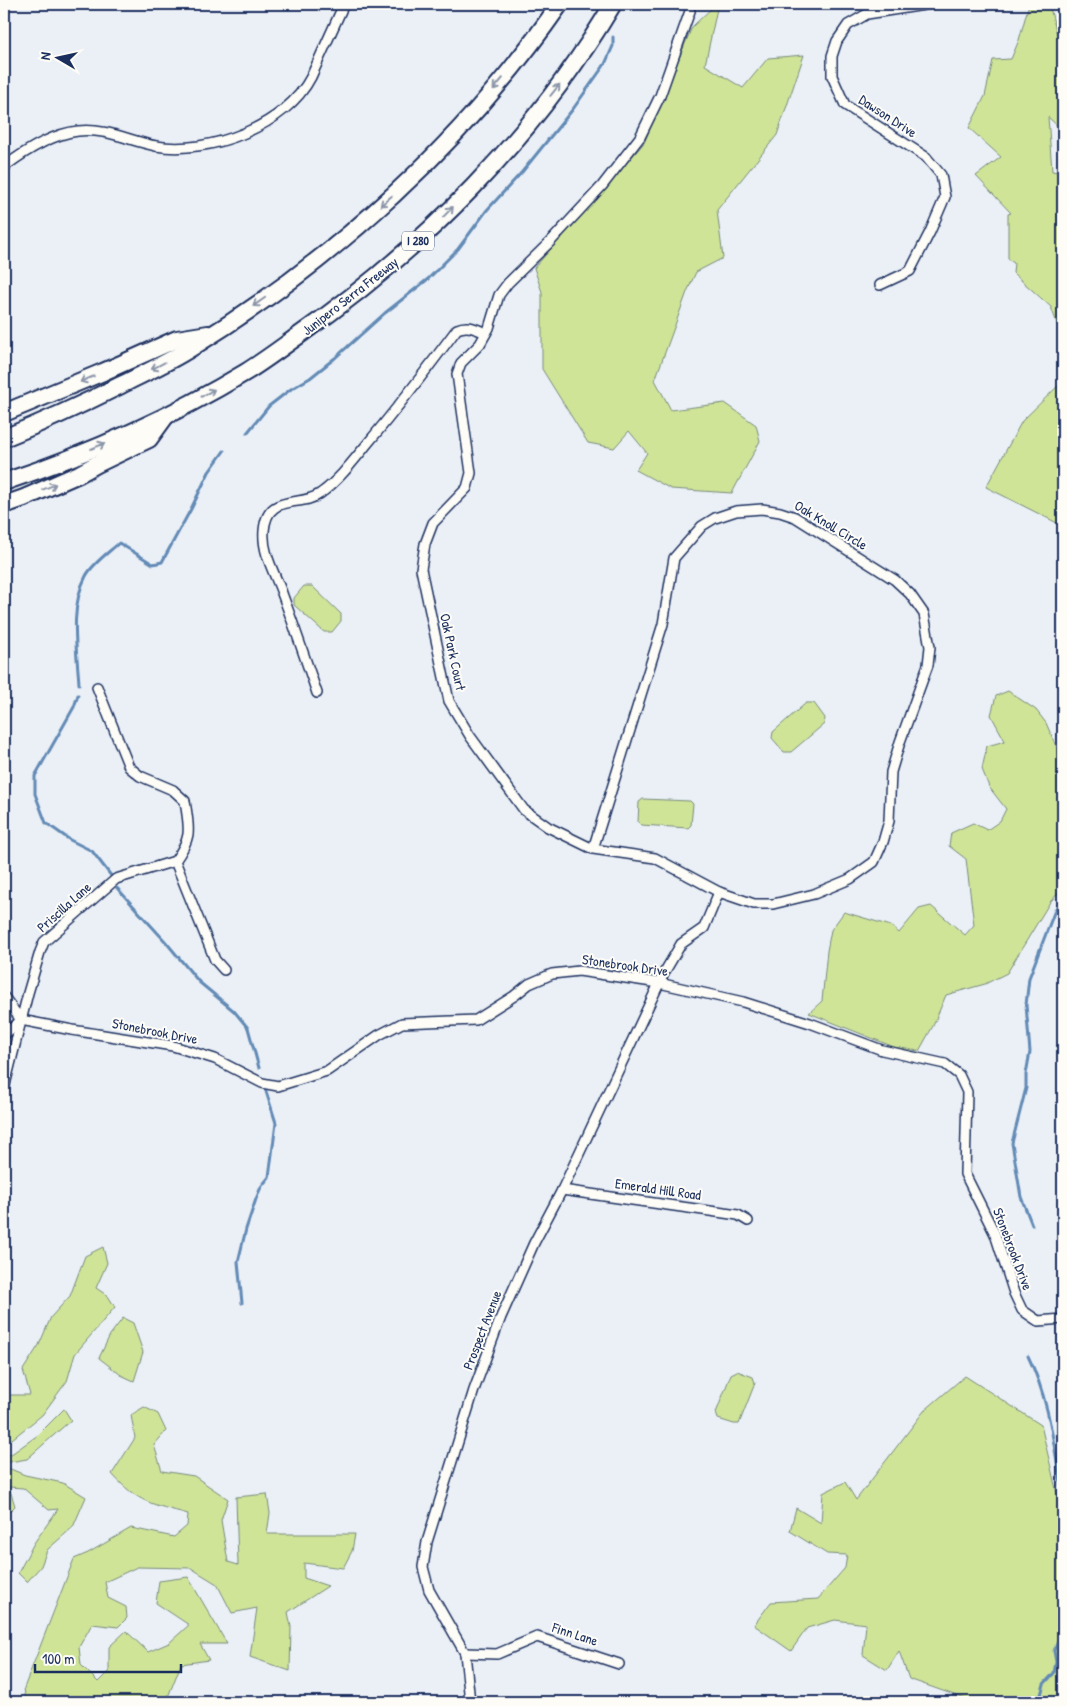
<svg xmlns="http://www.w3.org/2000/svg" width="1067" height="1706" font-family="'Patrick Hand',sans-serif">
	<rect width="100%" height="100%" fill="#ebf0f7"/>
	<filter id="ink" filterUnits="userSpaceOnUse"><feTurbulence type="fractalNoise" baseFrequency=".02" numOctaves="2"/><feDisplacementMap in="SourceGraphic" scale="10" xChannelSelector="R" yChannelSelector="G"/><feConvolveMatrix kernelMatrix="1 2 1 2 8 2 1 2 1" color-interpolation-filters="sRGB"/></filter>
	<g filter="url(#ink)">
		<g fill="#d0e498" stroke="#768a7b">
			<path d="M716,4H718L705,65L743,88L768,58L804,55L777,135L717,210L723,258L696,272L687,292L655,380L671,410L725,403L756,425L760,441L732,493L671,489L636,470L647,453L629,431L614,448L588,443L542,369V292L534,268L644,143L692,27Z"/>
			<path d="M1029,4H1049L1063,57V131L1048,117L1052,171L1063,173V340L1051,307L1013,273L1014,263L1008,259V214L1011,213L976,176L1001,157L969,128L985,96L993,60L1011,59L1019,40Z"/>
			<path d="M1063,381V526L986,487L1022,421Z"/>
			<path d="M304,586H312L341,614V621L332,632H324L294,605V598Z"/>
			<path d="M1008,691L1036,710L1046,723L1063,762V888L1050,902L1007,973L985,984L946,995L933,1026L919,1051L894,1047L809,1013L822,1001L827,951L831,930L844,912L891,926L899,933L919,909L931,906L965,935L974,925L966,859L949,846L951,833L973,823L987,830L1000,821L1006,809L989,787L982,769L987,746L1005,741L991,715L996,696Z"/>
			<path d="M806,703H814L825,718L824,724L791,752H784L772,738L773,732Z"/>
			<path d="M643,799L690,801L693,804L691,825L688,828L641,825L638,822L639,802Z"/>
			<path d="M103,1247L107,1263L96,1288L108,1296L115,1307L75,1354L67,1381L42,1415L12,1439L4,1441V1395H30L23,1370L39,1345L51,1317L70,1296L85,1256Z"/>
			<path d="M123,1318L133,1323L143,1352L134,1381L121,1375L99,1358L110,1335Z"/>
			<path d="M737,1371L753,1377L755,1383L739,1424H734L718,1419L716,1413L731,1374Z"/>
			<path d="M965,1376L1041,1425L1058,1498L1063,1501V1702H974L909,1679L899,1651L887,1670L863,1655L866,1624L835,1620L807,1628L791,1651L754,1625L771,1602L818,1599L845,1568L847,1555L827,1554L790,1531L796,1508L821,1523L823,1493L845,1482L856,1500L924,1411Z"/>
			<path d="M144,1407L158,1414L166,1431L154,1445L162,1471L194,1476L228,1499L221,1520L228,1562L238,1565L236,1497L267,1494L270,1513L267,1534H355L352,1551L343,1568L304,1563V1578L328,1586L288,1612L291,1627L290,1671L250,1657L257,1608L232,1613L217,1584L191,1568L137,1567L105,1582L108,1598L126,1607L127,1618L118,1627L92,1624L79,1647L81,1665L98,1682L109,1671V1647L126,1631L148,1652L169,1643L189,1625L156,1603L159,1581L188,1577L227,1644H200L209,1660L181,1664L166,1702H26L24,1688L74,1559L88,1553L131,1528L174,1537L187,1526L188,1514C152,1504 138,1503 112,1474L135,1438L131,1415Z"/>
			<path d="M64,1409L71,1420L27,1459L4,1463V1453L10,1455L38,1435Z"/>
			<path d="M8,1468L25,1475L63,1483L86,1497L73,1527L47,1550L41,1566L27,1582L18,1573L34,1543L58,1509L49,1510L23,1488L9,1487L15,1506L4,1517V1469Z"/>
		</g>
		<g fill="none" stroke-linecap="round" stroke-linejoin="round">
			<g stroke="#628ab5" stroke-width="3">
				<path d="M247,433L269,406L291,389L310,378L335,358L385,313L428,279L458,249L487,210L522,172L573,109L605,64L613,46V37"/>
				<path d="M79,684C77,650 69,608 86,576C93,563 108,553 119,543L153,564L162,562L191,509L209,472L224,451"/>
				<path d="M78,695L74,707L35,776V794L46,823L70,840L92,851L112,877"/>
				<path d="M117,888L165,941L199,982L234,1011L248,1028L259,1068"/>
				<path d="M1032,1225L1021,1197L1012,1143L1026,1088V1074L1030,1052L1026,1005L1029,978L1055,910L1063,897"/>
				<path d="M242,1303L238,1262L246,1229L256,1199L261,1187L269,1177L276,1123L264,1085"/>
				<path d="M1028,1356C1050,1401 1054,1448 1063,1497"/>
				<path d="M1039,1702L1044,1684L1054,1673L1056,1662L1054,1651L1063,1629"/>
			</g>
			<g stroke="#1b2f5e" stroke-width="12">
				<g id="street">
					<path d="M4,167C25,151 51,134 78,131C106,128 130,141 156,146C209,155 286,126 311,77L344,4"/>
					<path d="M880,285L910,271L930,232L945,197L941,175L926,157L845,105L832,76V56L837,41L848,25L867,14L931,4"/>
					<path d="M97,687L129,767L140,776L173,790L185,801C189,829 193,836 175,861L215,960L224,970"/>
					<path d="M317,693C306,661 295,628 283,596C276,575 262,554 264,531C267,491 301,509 321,493C339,480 354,460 368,443C399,406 428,368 457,329C468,324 476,329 486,333"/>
					<path d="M593,849L663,624L674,558L702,526L715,518L736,511L762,509L780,512L795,517L895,580L910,594L924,614L930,647L928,665L900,742L891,772L889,821L883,842L874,862L850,879L814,894L773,904H754L719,892L655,858L593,849L548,827L524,810L470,736L449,701L421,569L425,544L433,523L467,488L471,473L457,374L461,363L480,344L489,328L499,295L508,283L551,241L602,186L640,137L660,96L690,11"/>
					<path d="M4,997L21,1020L72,1030L173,1046L215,1059L262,1083L278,1086L327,1071L379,1035L402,1023L476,1020L514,996L529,984L552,974L579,971L659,983L743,1002L810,1023L882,1050L945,1064L959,1075L967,1092L965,1174L995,1234L1014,1293L1022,1310L1038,1321L1063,1319"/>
					<path d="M4,1035L21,1020"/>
					<path d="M4,1089L28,993L40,952L44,942L116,879L175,861"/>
					<path d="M562,1190L738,1215L748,1221"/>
					<path d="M465,1653L497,1654L537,1637L619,1664"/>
					<path d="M470,1702L465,1653L429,1590L423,1567L427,1542L474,1390L501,1317L534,1243L562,1190L664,973L681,944L704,928L719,892"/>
				</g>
			</g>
			<g stroke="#1b2f5e" stroke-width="20">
				<g id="highway">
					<path d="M4,413L103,372L177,339L208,334"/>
					<path d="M4,438C44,422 83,404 121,385C145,373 169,362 191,348C335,260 464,142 560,4"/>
					<path d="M4,482C88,454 170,418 246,372C264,361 281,348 298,336C424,248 535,136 613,4"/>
					<path d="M4,505L24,498L79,474L97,464L149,439L165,417"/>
				</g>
			</g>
			<use href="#street" stroke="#fdfcf7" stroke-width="9"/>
			<use href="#highway" stroke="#fdfcf7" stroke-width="16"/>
		</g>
		<defs><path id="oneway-shaft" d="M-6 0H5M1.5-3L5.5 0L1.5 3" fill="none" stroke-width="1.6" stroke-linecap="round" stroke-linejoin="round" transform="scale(1.25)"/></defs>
		<g stroke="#8c96aa">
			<use href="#oneway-shaft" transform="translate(498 84) rotate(130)"/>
			<use href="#oneway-shaft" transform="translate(555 90) rotate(-51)"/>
			<use href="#oneway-shaft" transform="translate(386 201) rotate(139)"/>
			<use href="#oneway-shaft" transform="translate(448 212) rotate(-46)"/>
			<use href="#oneway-shaft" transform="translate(259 302) rotate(145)"/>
			<use href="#oneway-shaft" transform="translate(158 366) rotate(152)"/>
			<use href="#oneway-shaft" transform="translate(87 379) rotate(157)"/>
			<use href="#oneway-shaft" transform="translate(208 393) rotate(-29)"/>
			<use href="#oneway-shaft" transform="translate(98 446) rotate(-23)"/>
			<use href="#oneway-shaft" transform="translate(49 487) rotate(-23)"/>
		</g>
	</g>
	<g text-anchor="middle" stroke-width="4" stroke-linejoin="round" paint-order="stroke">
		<rect fill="#fdfcf7" stroke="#5f6c8c" stroke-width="1" x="402" y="231.5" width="32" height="19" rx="4"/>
		<g font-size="12" font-weight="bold" fill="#1b2f5e">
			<text x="418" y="245">I 280</text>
		</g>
		<g font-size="14" fill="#1b2f5e" stroke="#fdfcf7">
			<text transform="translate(888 116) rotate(33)" y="5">Dawson Drive</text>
			<text transform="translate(350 296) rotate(-38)" y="5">Junipero Serra Freeway</text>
			<text transform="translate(831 525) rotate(31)" y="5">Oak Knoll Circle</text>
			<text transform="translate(453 652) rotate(78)" y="5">Oak Park Court</text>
			<text transform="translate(64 907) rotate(-42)" y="5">Priscilla Lane</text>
			<text transform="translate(625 965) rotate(8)" y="5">Stonebrook Drive</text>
			<text transform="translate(155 1031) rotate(11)" y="5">Stonebrook Drive</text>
			<text transform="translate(658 1189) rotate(8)" y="5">Emerald Hill Road</text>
			<text transform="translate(1013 1249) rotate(69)" y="5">Stonebrook Drive</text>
			<text transform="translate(482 1330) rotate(-69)" y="5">Prospect Avenue</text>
			<text transform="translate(575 1634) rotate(18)" y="5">Finn Lane</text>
		</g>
	</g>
	<rect width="1067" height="1706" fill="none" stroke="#fdfcf7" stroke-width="20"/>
	<rect x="10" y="10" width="1047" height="1686" fill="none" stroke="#1b2f5e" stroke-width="2" filter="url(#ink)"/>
	<g transform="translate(58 58) rotate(279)" stroke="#fdfcf7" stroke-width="4" paint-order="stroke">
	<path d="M0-4L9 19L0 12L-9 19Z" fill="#1b2f5e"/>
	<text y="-8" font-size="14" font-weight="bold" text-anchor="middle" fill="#1b2f5e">N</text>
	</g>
	<path d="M35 1664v8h146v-8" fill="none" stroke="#1b2f5e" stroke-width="2.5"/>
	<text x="42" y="1664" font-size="15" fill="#1b2f5e" stroke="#fdfcf7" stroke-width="4" paint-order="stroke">100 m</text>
</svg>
